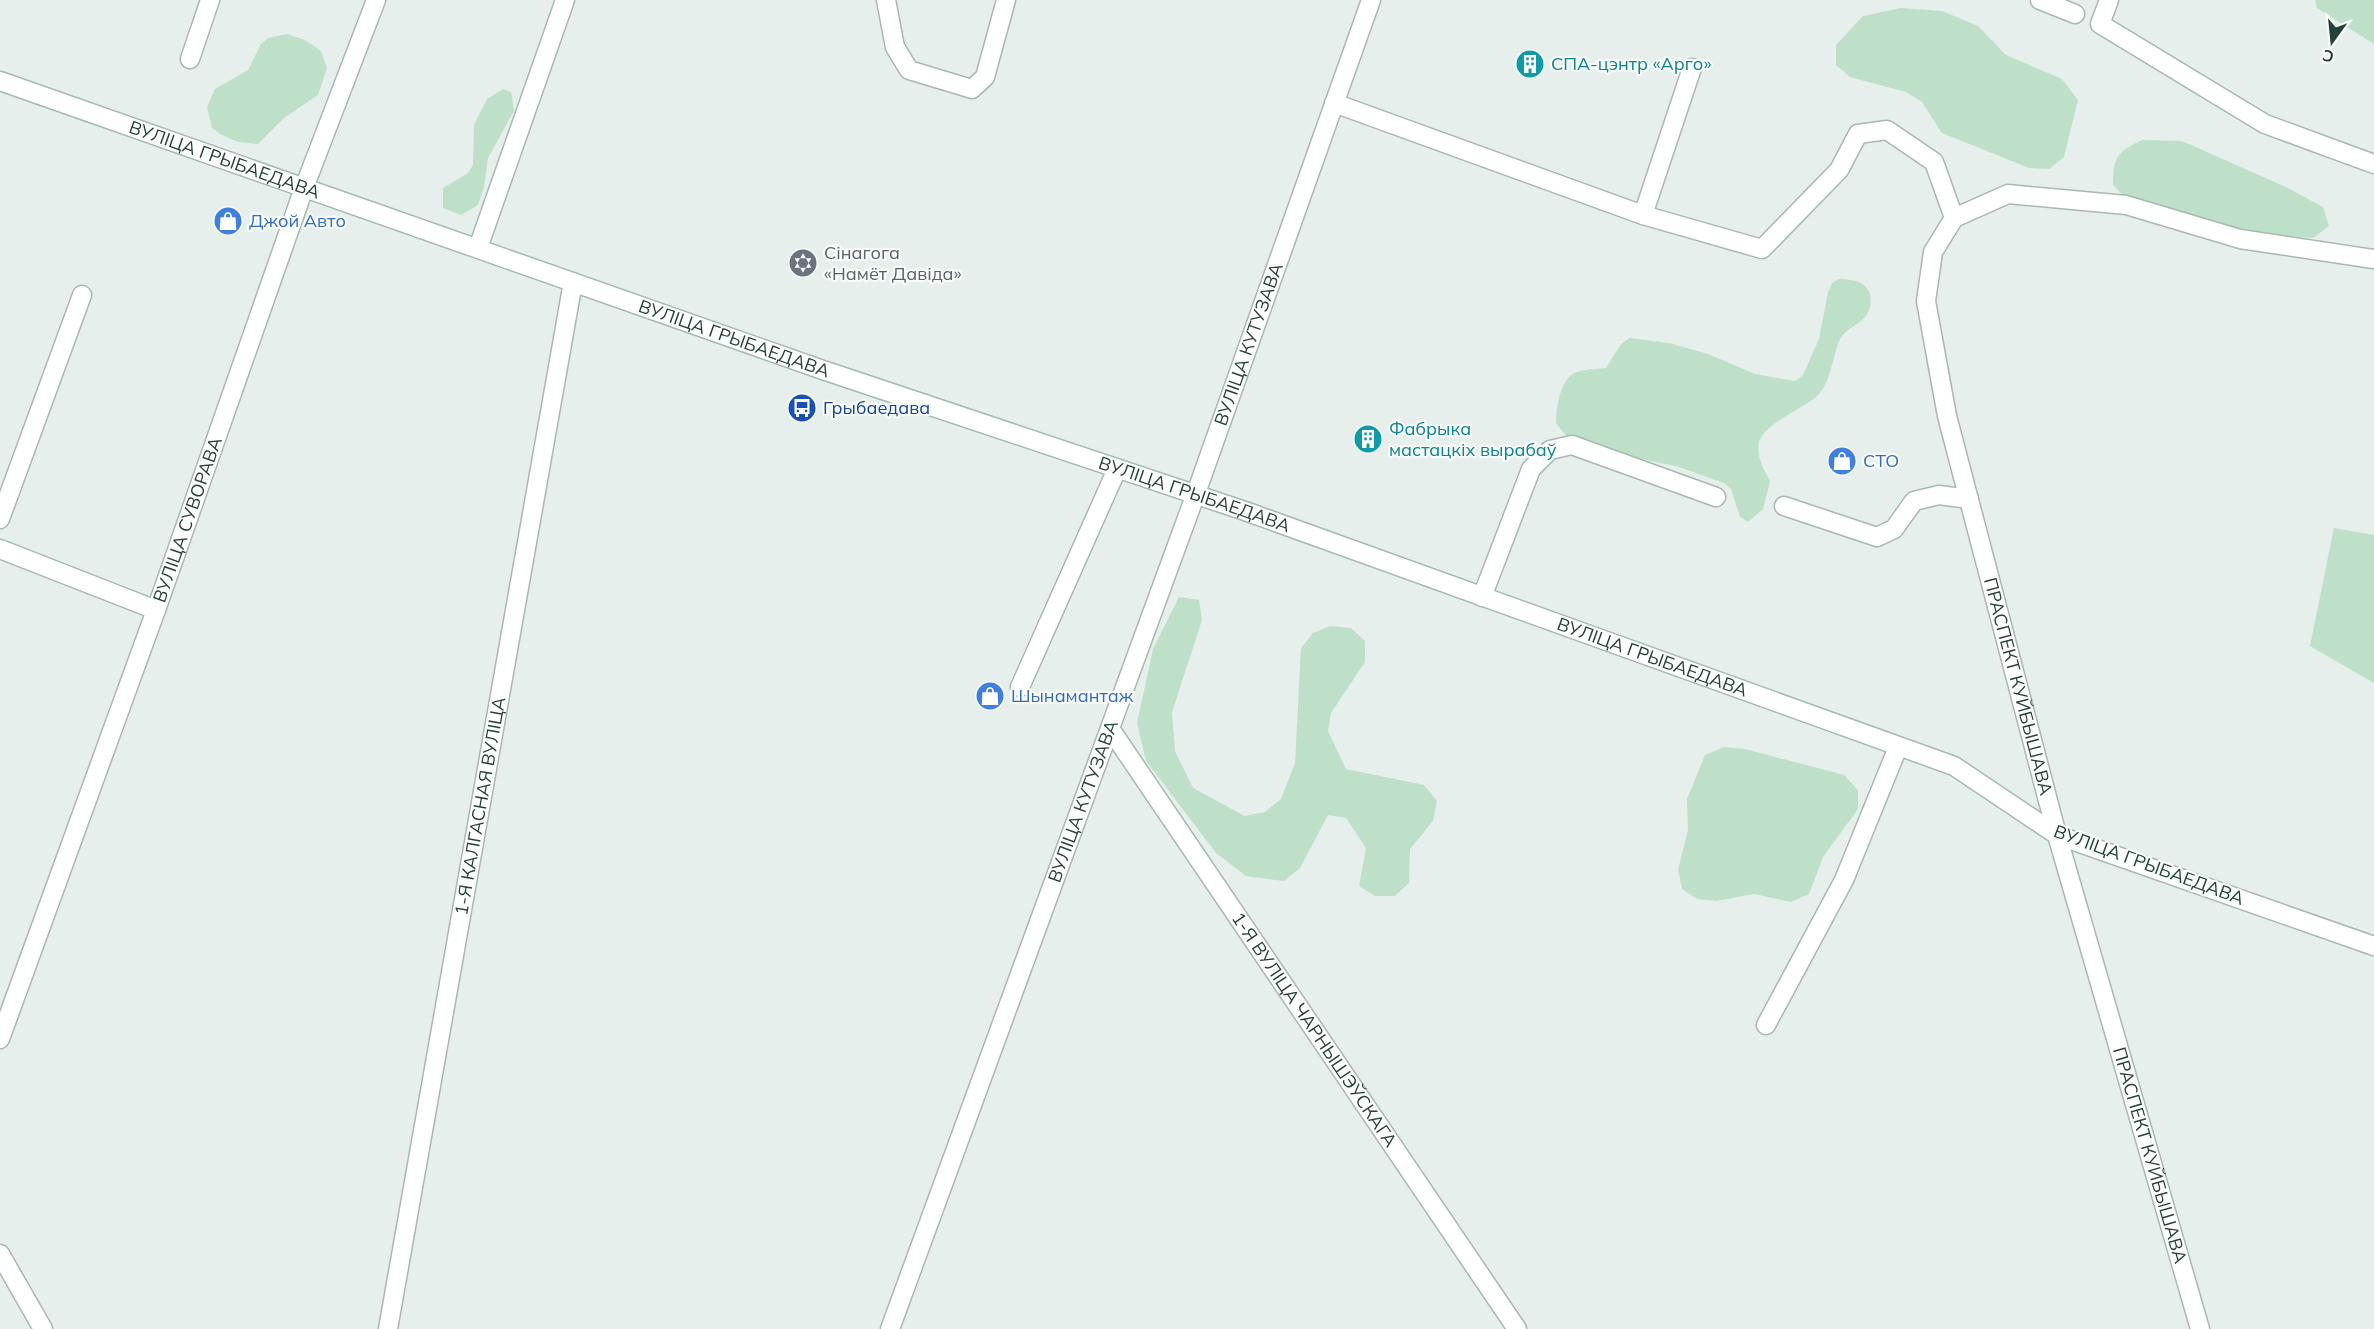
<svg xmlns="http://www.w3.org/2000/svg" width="2374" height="1329" font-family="Mulish,sans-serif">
	<rect width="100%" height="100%" fill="#e6efeb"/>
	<g fill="#bfe0c8">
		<path d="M2315,0H2374V44L2317,8Z"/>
		<path d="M1901,8L1942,11L1978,26L2006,55L2062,79L2078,100L2064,157L2049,169L2029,168L1942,133L1922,102L1906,92L1850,77L1836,65V45L1863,16Z"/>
		<path d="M287,34L305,40L321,51L327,68L318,95L284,118L258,144L238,142L220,134L212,128L207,107L215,89L248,70L261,44L268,38Z"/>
		<path d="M503,89L511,92L514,111L488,158L484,187L478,205L461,215L443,208V188L468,173L473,165L474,125L487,99Z"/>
		<path d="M2142,140L2182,141L2288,188L2323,207L2329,226L2313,238L2256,234L2126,198L2113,185C2113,157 2117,152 2142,140Z"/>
		<path d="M1841,278C1846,280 1854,280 1859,282C1873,288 1874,306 1865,317C1859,324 1849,328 1843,335C1833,345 1833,384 1816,397C1802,409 1764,424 1759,442C1756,456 1764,470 1770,481L1763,509L1748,522L1740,517L1731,489L1724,483L1679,467L1586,447L1568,438L1556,423C1556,409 1560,377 1577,372C1585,369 1597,369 1606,368L1621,344L1630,338L1669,343L1708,354L1755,374L1795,381L1803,375L1819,339L1828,292L1832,283Z"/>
		<path d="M2334,528L2374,535V683L2310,646Z"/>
		<path d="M1179,597L1199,600L1202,620L1172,712L1175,751L1193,788L1245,816L1265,812L1281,799L1295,763L1301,648L1313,633L1330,626L1351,628L1365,641V662L1331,713L1328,731L1346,769L1424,785L1437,801L1433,821L1410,849L1409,883L1395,896H1375L1359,886L1366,848L1346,818L1328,815L1300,868L1284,881L1246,876L1216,853L1146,761L1137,723L1153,649Z"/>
		<path d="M1724,747L1745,749L1844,775L1858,790V809L1823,857L1809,894L1791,902L1754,894L1716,901L1697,899L1682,889L1678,870L1688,830L1687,799L1705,755Z"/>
	</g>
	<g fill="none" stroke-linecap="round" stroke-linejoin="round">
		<g stroke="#a8b8b2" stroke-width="21">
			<g id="lane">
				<path d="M886,0L895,47L909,70L972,89L985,77L1006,0"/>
				<path d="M2040,0L2075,14"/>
				<path d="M2109,0L2100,24L2265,124L2374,164"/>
				<path d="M190,59L210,0"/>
				<path d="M1334,103L1643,215L1762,249L1839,170L1858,134L1887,130L1934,162L1954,218"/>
				<path d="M1643,215L1692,68"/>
				<path d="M478,248L565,0"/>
				<path d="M1784,506L1877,537L1894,529L1914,501L1939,495L1969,499"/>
				<path d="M0,519L82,295"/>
				<path d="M0,549L156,610"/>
				<path d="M1482,597L1531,469L1550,450L1572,445L1716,497"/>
				<path d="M1020,687L1117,469"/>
				<path d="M1766,1025L1844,880L1898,747"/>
			</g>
		</g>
		<g stroke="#a8b8b2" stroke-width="21">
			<g id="street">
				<path id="s1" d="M2374,259L2240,239L2126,205L2008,194L1954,218L1933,252L1926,301L1947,416L2057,835L2374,946"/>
				<path id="s2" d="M1111,730L1517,1329"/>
				<path id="s3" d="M0,1039L156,610L304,188L376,0"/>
				<path d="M0,1254L43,1329"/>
				<path id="s4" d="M388,1329L573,282"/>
				<path id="s5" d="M890,1329L1195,496L1371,0"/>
			</g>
		</g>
		<g stroke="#a4bbb3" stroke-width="21">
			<g id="secondary">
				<path id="s6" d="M0,81L820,369L1245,511L1954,766L2057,835L2200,1329"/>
			</g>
		</g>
		<use href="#lane" stroke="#fff" stroke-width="18"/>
		<use href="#street" stroke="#fff" stroke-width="18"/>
		<use href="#secondary" stroke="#fff" stroke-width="18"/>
	</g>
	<defs>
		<g id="building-disc" transform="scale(1.5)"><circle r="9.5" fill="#0f9aa8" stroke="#f7fbf9"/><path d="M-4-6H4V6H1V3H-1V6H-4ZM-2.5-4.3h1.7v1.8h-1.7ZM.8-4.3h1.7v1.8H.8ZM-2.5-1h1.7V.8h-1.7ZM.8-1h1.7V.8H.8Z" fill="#fff"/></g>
		<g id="shop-disc" transform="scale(1.5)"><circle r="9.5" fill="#3f7fe0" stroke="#f7fbf9"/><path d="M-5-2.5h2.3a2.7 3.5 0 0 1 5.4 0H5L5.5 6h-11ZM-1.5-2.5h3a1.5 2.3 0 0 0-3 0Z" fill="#fff"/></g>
		<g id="synagogue-disc" transform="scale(1.5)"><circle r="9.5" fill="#6b7280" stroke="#f7fbf9"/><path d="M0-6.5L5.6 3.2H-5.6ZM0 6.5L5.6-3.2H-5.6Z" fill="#fff"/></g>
		<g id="bus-disc" transform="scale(1.5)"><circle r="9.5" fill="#1a4fb4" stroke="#f7fbf9"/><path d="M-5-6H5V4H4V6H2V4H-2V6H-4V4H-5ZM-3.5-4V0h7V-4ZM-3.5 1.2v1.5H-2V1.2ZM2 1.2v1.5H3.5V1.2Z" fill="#fff"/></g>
	</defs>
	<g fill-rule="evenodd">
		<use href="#building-disc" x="1530" y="64"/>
		<use href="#shop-disc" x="228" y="221"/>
		<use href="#synagogue-disc" x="803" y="263"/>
		<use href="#bus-disc" x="802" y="408"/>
		<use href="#building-disc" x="1368" y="439"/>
		<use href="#shop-disc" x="1842" y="461"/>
		<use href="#shop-disc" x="990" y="696"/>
	</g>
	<g text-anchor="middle" stroke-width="4.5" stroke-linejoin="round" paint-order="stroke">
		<g font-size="18" fill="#0d838f" stroke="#f7fbf9" text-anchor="start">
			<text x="1551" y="70">СПА-цэнтр «Арго»</text>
			<text x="1389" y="435">Фабрыка<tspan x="1389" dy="21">мастацкіх вырабаў</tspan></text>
		</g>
		<g font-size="18" fill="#24423a" stroke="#f7fbf9">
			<text dy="6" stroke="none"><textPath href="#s6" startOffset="238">ВУЛІЦА ГРЫБАЕДАВА</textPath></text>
			<text dy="6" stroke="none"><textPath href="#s6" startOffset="778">ВУЛІЦА ГРЫБАЕДАВА</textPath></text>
			<text dy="6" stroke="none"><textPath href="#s5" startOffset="1048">ВУЛІЦА КУТУЗАВА</textPath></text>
			<text dy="6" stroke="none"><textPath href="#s6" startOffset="1264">ВУЛІЦА ГРЫБАЕДАВА</textPath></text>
			<text dy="6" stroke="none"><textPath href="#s3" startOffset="552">ВУЛІЦА СУВОРАВА</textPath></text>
			<text dy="6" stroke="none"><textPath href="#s6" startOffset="1750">ВУЛІЦА ГРЫБАЕДАВА</textPath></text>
			<text dy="6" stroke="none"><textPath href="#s1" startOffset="918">ПРАСПЕКТ КУЙБЫШАВА</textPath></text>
			<text dy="6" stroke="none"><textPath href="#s5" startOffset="562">ВУЛІЦА КУТУЗАВА</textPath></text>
			<text dy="6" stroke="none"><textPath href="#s4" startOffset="531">1-Я КАЛГАСНАЯ ВУЛІЦА</textPath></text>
			<text transform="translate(2149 865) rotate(20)" y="6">ВУЛІЦА ГРЫБАЕДАВА</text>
			<text dy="6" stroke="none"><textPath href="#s2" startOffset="362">1-Я ВУЛІЦА ЧАРНЫШЭЎСКАГА</textPath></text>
			<text dy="6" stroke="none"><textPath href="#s6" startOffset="2528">ПРАСПЕКТ КУЙБЫШАВА</textPath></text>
		</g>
		<g font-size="18" fill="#366cbe" stroke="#f7fbf9" text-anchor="start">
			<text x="249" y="227">Джой Авто</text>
			<text x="1863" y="467">СТО</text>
			<text x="1011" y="702">Шынамантаж</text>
		</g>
		<g font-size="18" fill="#5b616d" stroke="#f7fbf9" text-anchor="start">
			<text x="824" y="259">Сінагога<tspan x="824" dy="21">«Намёт Давіда»</tspan></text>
		</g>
		<g font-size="18" fill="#164399" stroke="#f7fbf9" text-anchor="start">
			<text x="823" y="414">Грыбаедава</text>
		</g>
	</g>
	<g transform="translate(2332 42) rotate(195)" stroke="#f7fbf9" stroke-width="4.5" paint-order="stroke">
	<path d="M0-4.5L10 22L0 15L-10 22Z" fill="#24423a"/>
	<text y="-9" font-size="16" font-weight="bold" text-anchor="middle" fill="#24423a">С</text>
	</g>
</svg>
